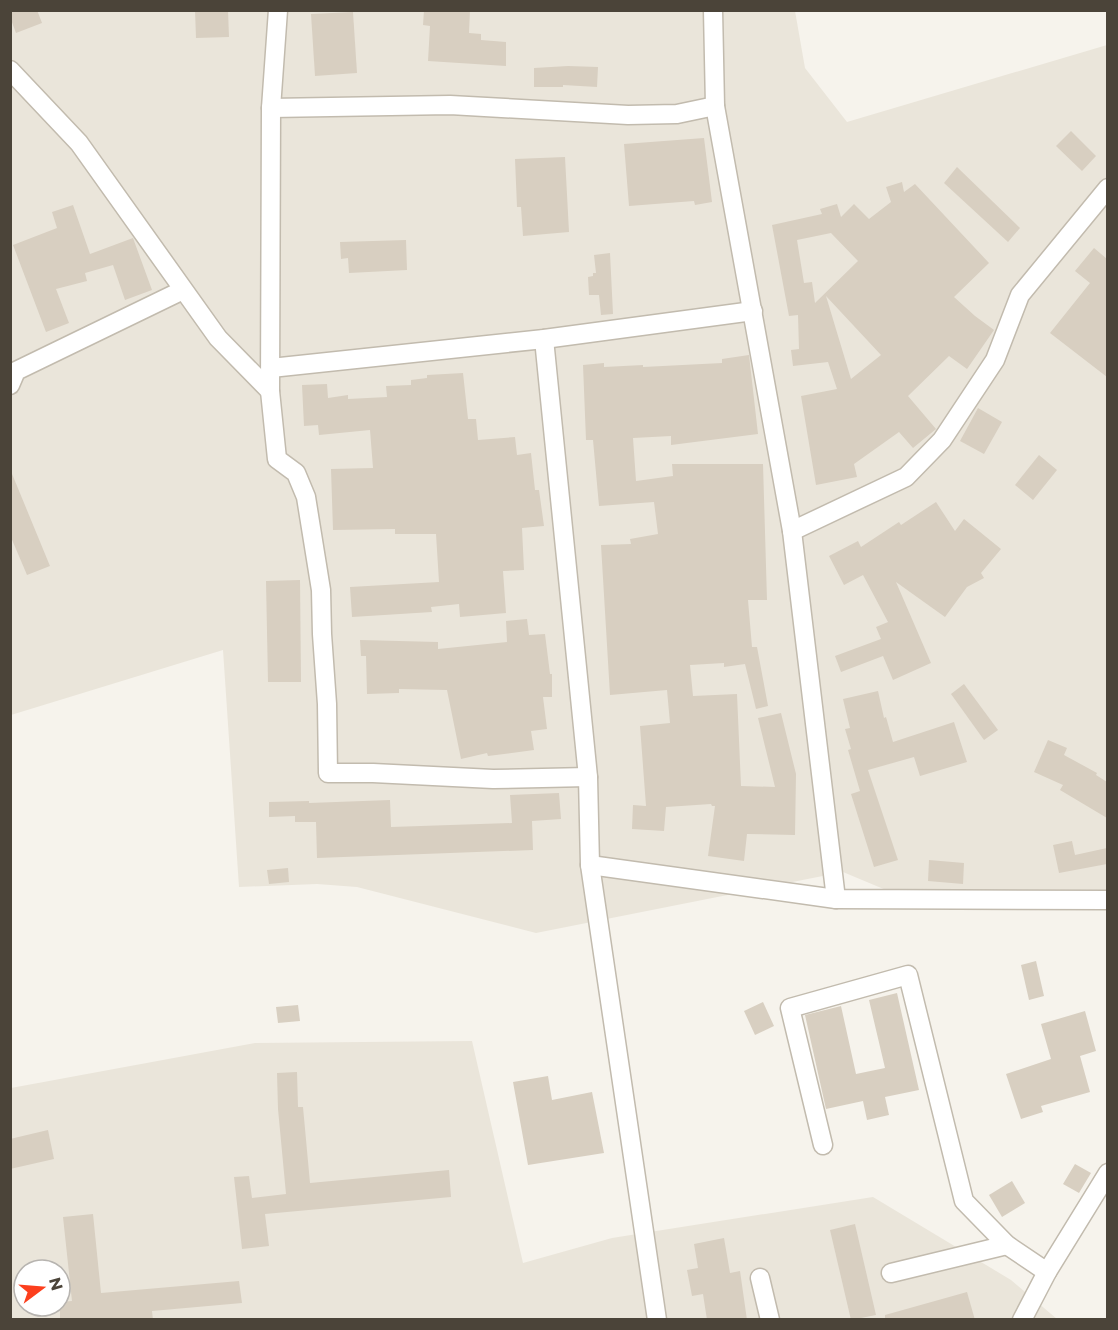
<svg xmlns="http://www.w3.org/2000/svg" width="1118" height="1330" font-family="Montserrat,sans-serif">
	<rect width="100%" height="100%" fill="#f6f3ec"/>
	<g fill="#eae5da" fill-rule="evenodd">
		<path d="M11,11H795L805,68L847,122L1107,45V890H886L843,872L536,933L357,887L317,884L239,887L223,650L11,715Z"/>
		<path d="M472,1041L523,1263L612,1238L873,1197L1011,1280L1057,1319L11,1320V1088L255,1043ZM24,1270H60V1306H24Z"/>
	</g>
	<g fill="#d8cfc1" fill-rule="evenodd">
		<path d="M10,10H37L42,23L16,33L10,17Z"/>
		<path d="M195,10H228L229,37L196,38Z"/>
		<path d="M424,10H470L469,33L481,34V40L506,42V66L428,61L430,26L423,25Z"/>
		<path d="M353,12L357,73L315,76L311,14Z"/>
		<path d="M568,66L598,67L597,87L563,85V87H534V68Z"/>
		<path d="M1071,131L1096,156L1082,171L1056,146Z"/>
		<path d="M704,138L712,202L695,205L694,201L629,206L624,144Z"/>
		<path d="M565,157L569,232L523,236L521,207H517L515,159Z"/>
		<path d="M957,167L1020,228L1008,242L944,183Z"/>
		<path d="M902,182L904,192L915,184L989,263L954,297L975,316L994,330L967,369L949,356L908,396L936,429L913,448L899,432L854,464L857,477L816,485L801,396L837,389L828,362L793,366L791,350L799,349L798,315L789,316L772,225L822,214L820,209L837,204L841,217L854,204L869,219L891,202L886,187ZM831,233L858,261L815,303L812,282L804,283L797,240ZM826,296L881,355L851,379Z"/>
		<path d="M73,205L90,254L133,238L152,290L125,300L113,265L85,273L87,281L56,289L69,323L46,332L13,245L57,228L52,212Z"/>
		<path d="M406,240L407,270L349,273L348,258L341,259L340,242Z"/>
		<path d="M1094,248L1107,259V377L1050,333L1090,283L1075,271Z"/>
		<path d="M610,253L613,314L601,315L599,295H589L588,277L593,276V273H596L594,255Z"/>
		<path d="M749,355L758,434L671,445V436L633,438L636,481L673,476L672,464H763L767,600H748L752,647H757L768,706L756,709L745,664L724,667V663L690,665L693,696L737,694L741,786L775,787L758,718L781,713L796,774L795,835L747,834L744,861L708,856L715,806H712L711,804L666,807L664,831L632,829L633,805L646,806L640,726L670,723L667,690L610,695L601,545L631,544L630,539L658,534L654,502L599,506L593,440H586L583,365L604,363V367L643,365V367L722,363V359Z"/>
		<path d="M463,373L468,419H476L478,440L515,437L517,455L531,453L535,490H539L544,526L522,528L524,570L503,571L506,613L460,617L459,604L431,607L432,612L352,617L350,587L439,582L436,534H395V529L333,530L331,469L373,468L370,430L319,435L318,425L304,426L302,385L327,384L328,398L348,395V399L387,397L386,386L411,385V380L427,378V375Z"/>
		<path d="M978,408L1002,422L984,454L960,441Z"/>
		<path d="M1039,455L1057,470L1033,500L1015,485Z"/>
		<path d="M10,469L50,566L27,575L10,535Z"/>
		<path d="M936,502L955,531L964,519L1001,549L981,573L984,578L967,587L945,617L896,582L931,663L893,680L883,656L841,672L835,656L881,639L876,627L888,622L863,575L844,585L829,556L858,541L861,547L899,522L901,525Z"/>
		<path d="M300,580L301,682H268L266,581Z"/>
		<path d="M527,619L529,635L545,634L550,674H552V697H543L547,729L531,731L534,750L488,756L487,753L461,759L447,690L399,689V693L367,694L366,656H361L360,640L438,642V649L507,642L506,621Z"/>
		<path d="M964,684L998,730L984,740L951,694Z"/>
		<path d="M878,691L884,718L886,717L893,742L954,722L967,762L920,776L914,757L868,770L898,860L874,867L851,794L860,791L848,750L851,749L845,729L850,728L843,699Z"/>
		<path d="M1048,740L1067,748L1064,755L1097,773L1096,775L1107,782V818L1060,790L1063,785L1034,772Z"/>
		<path d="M559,793L561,819L532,821L533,850L317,858L316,822H295V816L269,817V802L309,801V803L390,800L391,827L512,823L510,795Z"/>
		<path d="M1072,841L1075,855L1107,848V864L1059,873L1053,845Z"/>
		<path d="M929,860L964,863L963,884L928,881Z"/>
		<path d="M288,868L289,882L269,884L267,870Z"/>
		<path d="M1036,961L1044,996L1029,1000L1021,965Z"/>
		<path d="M897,993L919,1090L885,1097L889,1115L867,1120L863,1101L826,1109L805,1015L841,1006L856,1074L885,1068L869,1000Z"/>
		<path d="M763,1002L774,1026L755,1035L744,1011Z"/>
		<path d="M298,1005L300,1021L278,1023L276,1007Z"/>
		<path d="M1085,1011L1096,1051L1080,1056L1090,1092L1041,1106L1043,1112L1021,1119L1006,1074L1051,1059L1041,1024Z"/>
		<path d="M297,1072L298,1107H303L310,1183L449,1170L451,1197L265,1214L269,1246L242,1249L234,1177L249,1176L252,1198L286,1194L278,1109L277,1073Z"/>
		<path d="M548,1076L552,1100L592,1092L604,1153L528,1165L513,1082Z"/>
		<path d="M48,1130L54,1159L10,1169V1139Z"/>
		<path d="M1075,1164L1091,1173L1079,1193L1063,1184Z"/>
		<path d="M1012,1181L1025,1203L1002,1217L989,1195Z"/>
		<path d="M93,1214L101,1293L239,1281L242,1303L152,1311L153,1320H60V1302L72,1301L63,1217Z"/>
		<path d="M855,1224L876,1315L851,1320L830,1230Z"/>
		<path d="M724,1238L730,1273L740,1271L747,1320H707L703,1294L692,1296L687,1270L698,1268L694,1244Z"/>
		<path d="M967,1292L975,1320H885V1315Z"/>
	</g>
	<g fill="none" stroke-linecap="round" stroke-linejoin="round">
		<g stroke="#c2bbae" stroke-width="21">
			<g id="street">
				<path d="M278,10L271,108L270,391L277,459L296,473L306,497L321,590L322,634L327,704L328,773H373L493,779L588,777"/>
				<path d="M713,10L715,106L792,531L836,899"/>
				<path d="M10,70L79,143L218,338L270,391"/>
				<path d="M271,108L450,105L628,115L677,114L715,106"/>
				<path d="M544,339L588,777L590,865L657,1320"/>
				<path d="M271,368L544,339L753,311"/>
				<path d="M10,385L16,371L183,290"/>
				<path d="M792,531L906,477L942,440L995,360L1020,295L1108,188"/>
				<path d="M590,865L836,899L1108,900"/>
				<path d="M823,1145L790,1008L908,975L964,1201L1007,1245L1047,1272"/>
				<path d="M891,1273L1007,1245"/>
				<path d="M760,1278L770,1320"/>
				<path d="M1022,1320L1047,1272L1108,1173"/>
			</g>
		</g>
		<use href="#street" stroke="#fff" stroke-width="18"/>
	</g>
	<rect width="1118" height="1330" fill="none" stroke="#4b4439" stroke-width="24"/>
	<g transform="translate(42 1288) rotate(74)"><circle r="28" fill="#ffffff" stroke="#b7b4b0" stroke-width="1.5"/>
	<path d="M0-4.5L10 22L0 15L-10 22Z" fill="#fc3f1d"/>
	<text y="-9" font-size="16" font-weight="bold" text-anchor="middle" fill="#4b4439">N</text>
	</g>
</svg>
